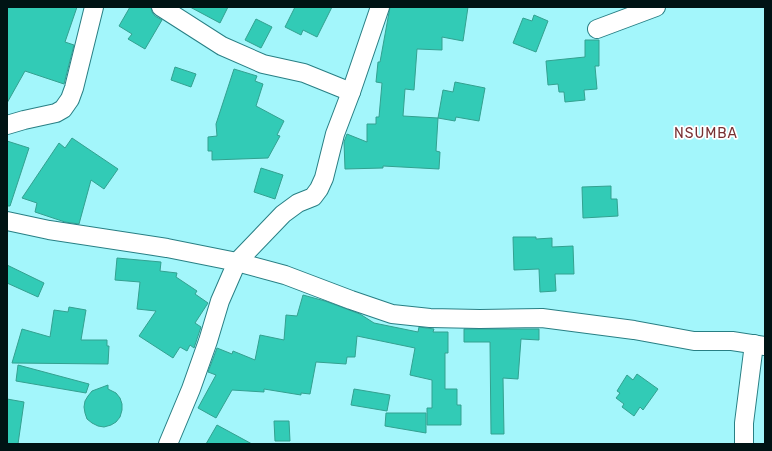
<svg xmlns="http://www.w3.org/2000/svg" width="772" height="451" font-family="Rubik,sans-serif">
	<rect width="100%" height="100%" fill="#a3f6fb"/>
	<g fill="#32cbb6" stroke="#33a190">
		<path d="M7,7H77L65,42L74,45L64,84L25,71L7,103Z"/>
		<path d="M130,7H151L152,12L155,16L162,20L145,49L128,39L132,34L119,26Z"/>
		<path d="M190,7H228L220,23Z"/>
		<path d="M295,7H332L317,37L303,30L301,35L285,27Z"/>
		<path d="M390,7H468L463,41L442,37V50L417,49L414,90L405,89L403,116L438,118L436,151L440,152L439,169L383,166V168L345,169L344,142L347,134L367,142V124H376V117H379L382,83L376,82L378,62H380Z"/>
		<path d="M534,15L548,21L536,52L513,43L523,18L532,21Z"/>
		<path d="M256,19L272,27L261,48L245,40Z"/>
		<path d="M585,40H599V66H595L597,89L584,90L585,100L565,102L564,92H559L558,84L548,85L546,61L585,57Z"/>
		<path d="M175,67L196,74L191,87L171,80Z"/>
		<path d="M234,69L257,76L255,81L263,84L256,106L284,121L277,135L280,136L268,158L212,160V151H208V137L217,136L216,124Z"/>
		<path d="M455,82L485,88L479,121L456,117L455,121L438,118L443,90L453,92Z"/>
		<path d="M72,138L118,169L104,189L91,180L79,224L65,222L35,212L37,203L22,198L59,143L65,148Z"/>
		<path d="M7,141L29,148L10,206H7Z"/>
		<path d="M261,168L283,175L275,199L254,192Z"/>
		<path d="M611,186V199H617L618,216L583,218L582,187Z"/>
		<path d="M513,237H536V239L552,238V247L573,246L574,274H555L556,291L540,292L539,269L514,270Z"/>
		<path d="M117,258L161,262L160,271L177,273L176,277L197,291L195,294L208,303L195,323L201,327L194,348L190,345L187,351L180,347L173,358L139,336L156,311L137,309L140,282L115,280Z"/>
		<path d="M7,265L44,283L38,297L7,283Z"/>
		<path d="M303,295L325,301L360,314L374,323L418,332L419,327L434,329L433,332H448V353H445V389H457V405H461V425H427V408H432V380L410,375L415,348L357,336L355,357H347L346,364L316,362L310,394L301,393V395L264,389V392L232,390L216,418L198,408L216,375L208,372L217,348L232,354L233,351L255,360L260,335L284,340L286,315L297,316Z"/>
		<path d="M69,307L86,310L81,340H107V346H109L108,364L12,363L22,329L50,337L54,310L68,312Z"/>
		<path d="M464,329H539V340L521,339L518,379L503,378L504,434H491L490,342H464Z"/>
		<path d="M18,365L89,384L86,393L16,381Z"/>
		<path d="M637,374L658,389L643,410L640,407L634,416L622,407L624,404L616,398L620,393L617,391L627,375L633,380Z"/>
		<path d="M108,385V389L116,393L120,398L122,404V410L120,417L116,422L111,425L104,427L98,426L92,423L87,419L85,413L84,407L85,401L88,396L92,391Z"/>
		<path d="M354,389L390,395L387,411L351,405Z"/>
		<path d="M7,399L24,402L18,444H7Z"/>
		<path d="M386,413H426V433L385,426Z"/>
		<path d="M274,421H289L290,441H275Z"/>
		<path d="M217,425L252,444H206Z"/>
	</g>
	<g fill="none" stroke-linecap="round" stroke-linejoin="round">
		<g stroke="#287f84" stroke-width="20">
			<g id="street">
				<path d="M161,7L222,46L263,64L304,73L351,92"/>
				<path d="M597,29L656,7"/>
				<path d="M7,125L24,120L56,113L63,109L70,99L74,88L94,7"/>
				<path d="M7,221L49,230L167,248L237,262L285,275L351,300L392,314L430,318L480,319L542,318L634,330L694,341H732L765,346"/>
				<path d="M168,444L191,389L208,341L220,301L237,262L283,214L298,203L313,197L319,189L324,178L335,134L351,92L380,7"/>
				<path d="M744,444V423L754,344"/>
			</g>
		</g>
		<use href="#street" stroke="#fff" stroke-width="18"/>
	</g>
	<g text-anchor="middle" stroke-width="3.5" stroke-linejoin="round" paint-order="stroke">
		<g font-size="14" letter-spacing="1" fill="#773032" stroke="#fff">
			<text x="706" y="138">NSUMBA</text>
		</g>
	</g>
	<rect width="772" height="451" fill="none" stroke="#001314" stroke-width="16"/>
</svg>
